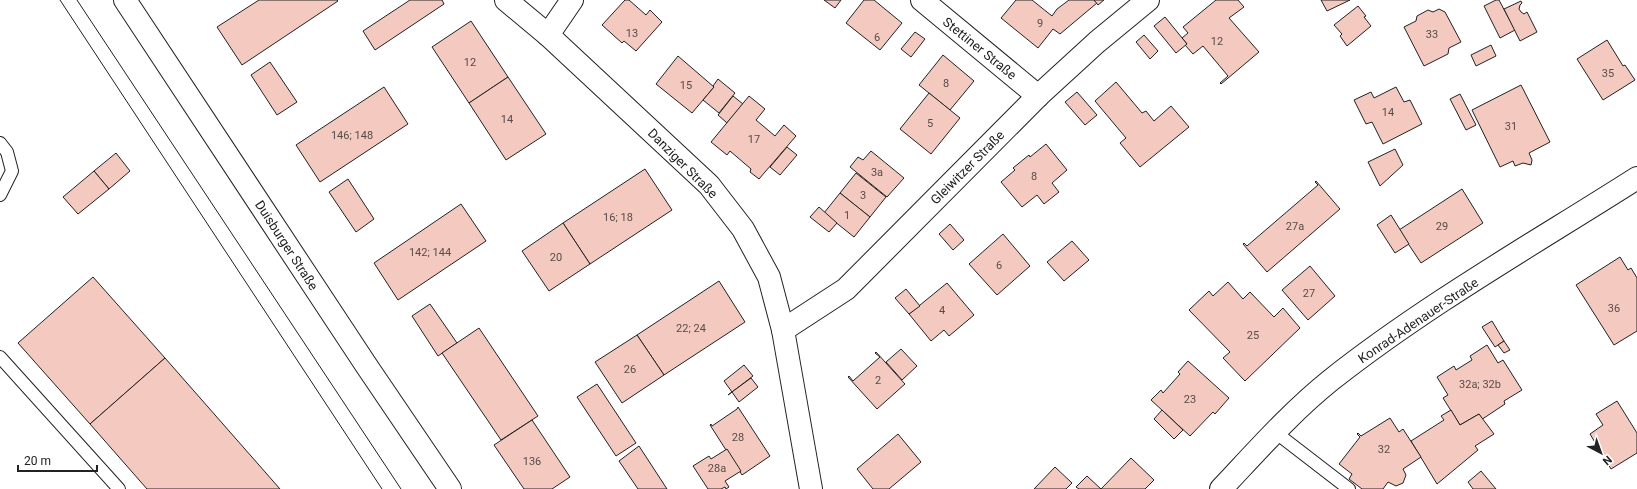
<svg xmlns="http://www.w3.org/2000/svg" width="1637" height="489" font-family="Roboto,sans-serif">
	<rect width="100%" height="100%" fill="#fff"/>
	<g fill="#f3c9c0" stroke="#222">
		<path d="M259,0H337L338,1L242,65L217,27Z"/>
		<path d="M410,0H442L444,4L375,50L363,31Z"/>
		<path d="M625,0H629L646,15L650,10L662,22L636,51L624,41L622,43L602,25Z"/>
		<path d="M824,0H841L835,8Z"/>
		<path d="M864,0H874L902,23L880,50L846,23Z"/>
		<path d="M1016,0H1032L1052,16L1057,9L1069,0H1094L1097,3L1060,34L1053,29L1038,48L1001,18Z"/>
		<path d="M1094,0H1104L1098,5Z"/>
		<path d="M1216,0H1238L1244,7L1229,18L1259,52L1221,84L1220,83L1228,76L1203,46L1193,54L1185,45L1187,44L1182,38L1188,33L1183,27Z"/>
		<path d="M1321,0H1350L1327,11Z"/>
		<path d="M1496,0H1499L1515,30L1500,38L1484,6Z"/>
		<path d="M1521,1L1522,3L1520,5L1519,9L1521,12L1524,14L1527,12L1537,32L1520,41L1504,9Z"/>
		<path d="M1358,6L1366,16L1364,17L1371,26L1347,46L1340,36L1342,34L1334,25Z"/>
		<path d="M1439,9L1445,12L1461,42L1449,48L1448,54L1424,66L1404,27L1416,21L1417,16L1428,10L1433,12Z"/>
		<path d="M1165,17L1187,44L1176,53L1154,26Z"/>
		<path d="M471,21L508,77L469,103L432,47Z"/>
		<path d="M915,32L925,39L911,57L901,49Z"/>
		<path d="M1144,35L1158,51L1150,59L1136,42Z"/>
		<path d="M1607,40L1623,66L1625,65L1635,80L1603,100L1577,59Z"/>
		<path d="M1491,45L1496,56L1476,66L1471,55Z"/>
		<path d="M943,55L974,81L950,110L919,85Z"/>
		<path d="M678,56L714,87L692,113L656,84Z"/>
		<path d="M270,62L297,102L277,115L251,75Z"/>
		<path d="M508,77L546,134L506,160L469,103Z"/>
		<path d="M718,79L735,93L719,113L703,100L714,87L713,86Z"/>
		<path d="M1116,82L1142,113L1146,111L1154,121L1171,106L1189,127L1140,167L1120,143L1126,138L1095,101Z"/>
		<path d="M1521,85L1550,142L1529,153L1532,160L1531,165L1523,163L1515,166L1513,161L1500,167L1472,110Z"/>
		<path d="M384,87L408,124L320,182L296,145Z"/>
		<path d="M1396,87L1404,102L1410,100L1422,124L1383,144L1372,122L1366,124L1354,100L1371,92L1374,98Z"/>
		<path d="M1077,92L1097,115L1085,125L1065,102Z"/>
		<path d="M929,93L960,118L931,154L900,129Z"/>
		<path d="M1460,94L1476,125L1466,130L1450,99Z"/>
		<path d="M733,96L743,104L727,123L718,115Z"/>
		<path d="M749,96L765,109L756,120L775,136L784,125L796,136L759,179L750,172L751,169L730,151L727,155L711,142Z"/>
		<path d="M1046,144L1067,170L1052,183L1059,192L1044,204L1037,195L1022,207L1001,182L1015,170L1013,168L1029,155L1030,157Z"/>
		<path d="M787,147L797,155L780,175L770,167Z"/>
		<path d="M1395,149L1403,165L1380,186L1368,162Z"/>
		<path d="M871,151L904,178L887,197L850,167L858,157L863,160Z"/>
		<path d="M116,153L130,171L109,189L94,171Z"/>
		<path d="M645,169L672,210L590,264L563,223Z"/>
		<path d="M94,171L109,189L78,214L63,197Z"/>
		<path d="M856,173L886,197L870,217L840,193Z"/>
		<path d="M348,179L374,219L356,232L329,192Z"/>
		<path d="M1316,181L1340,209L1267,272L1243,244L1244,243L1247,246L1318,185L1315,182Z"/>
		<path d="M1462,189L1483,223L1421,263L1399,230Z"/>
		<path d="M840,193L870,217L854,237L824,213Z"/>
		<path d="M461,204L486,241L398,300L374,263Z"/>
		<path d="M819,207L837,223L829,232L810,217Z"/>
		<path d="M1391,215L1409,244L1395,253L1377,225Z"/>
		<path d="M563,223L590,264L549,291L522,251Z"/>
		<path d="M950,224L964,240L953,250L939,234Z"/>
		<path d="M1003,234L1030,266L997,295L969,264Z"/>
		<path d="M1072,241L1089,260L1064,281L1047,262Z"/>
		<path d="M1620,257L1628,270L1631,268L1637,278V331L1614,345L1576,285Z"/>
		<path d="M1310,266L1335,296L1308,320L1282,290Z"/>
		<path d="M93,277L165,358L90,424L18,343Z"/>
		<path d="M719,281L745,322L664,375L637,335Z"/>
		<path d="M1228,282L1243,299L1250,292L1274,317L1283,308L1300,328L1245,381L1223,358L1230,352L1189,310L1209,291L1213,296Z"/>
		<path d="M947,283L974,315L949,336L944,330L931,341L909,314Z"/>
		<path d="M906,289L920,306L909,314L895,298Z"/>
		<path d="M430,304L457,343L438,356L412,316Z"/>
		<path d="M1492,321L1504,341L1495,347L1482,327Z"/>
		<path d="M479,328L538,416L501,440L442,353Z"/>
		<path d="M637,335L664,375L622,403L595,362Z"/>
		<path d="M1504,341L1510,350L1504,353L1498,345Z"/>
		<path d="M1487,345L1498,363L1503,360L1522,390L1504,401L1505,404L1484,418L1482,419L1479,414L1460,425L1443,398L1448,395L1437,377L1454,366L1456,370L1472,360L1470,356Z"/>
		<path d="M901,349L917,366L902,380L886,362Z"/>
		<path d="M876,352L905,384L877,409L848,377L849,376L853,381L880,357L875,353Z"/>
		<path d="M165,358L280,489H147L90,424Z"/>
		<path d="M1188,361L1229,398L1215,414L1213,412L1190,436L1151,400L1161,390L1163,393L1180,374L1178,372Z"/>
		<path d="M744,365L753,376L728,395L732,392L724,381Z"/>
		<path d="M751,378L758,387L739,402L732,392Z"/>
		<path d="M597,384L636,443L616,456L577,397Z"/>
		<path d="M1617,401L1637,433V453L1611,469L1590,434L1603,425L1596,414Z"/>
		<path d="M738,407L770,456L742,475L710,425L711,424L712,426L737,409Z"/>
		<path d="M1162,410L1183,430L1174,439L1154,419Z"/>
		<path d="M1451,410L1460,425L1479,414L1494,434L1475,446L1478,450L1437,484L1411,441L1444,420L1441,416Z"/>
		<path d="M1390,418L1399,432L1403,429L1421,457L1403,469L1406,475L1403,483L1396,486L1388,482L1383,489H1362L1349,479L1352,474L1339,464L1360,437L1357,434L1358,433L1361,436Z"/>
		<path d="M532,420L570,477L552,489H524L494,445Z"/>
		<path d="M898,434L921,462L889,489H873L857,469Z"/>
		<path d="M639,446L667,489H638L619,461Z"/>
		<path d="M727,449L741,471L725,481L729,487L726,489L725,487L721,489H708L693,466L709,456L711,459Z"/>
		<path d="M1131,458L1154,480L1145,489H1101Z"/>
		<path d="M1055,467L1072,483L1066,489H1034Z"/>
		<path d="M1481,471L1496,489H1473L1468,482Z"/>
		<path d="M1087,476L1101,489H1079L1076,487Z"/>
	</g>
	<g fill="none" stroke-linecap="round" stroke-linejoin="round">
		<g stroke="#222" stroke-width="14">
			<g id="lane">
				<path d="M0,143L7,152L12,171L0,195"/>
				<path d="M0,357L119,489"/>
				<path d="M1275,432L1349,489"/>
			</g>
		</g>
		<g stroke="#222" stroke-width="24">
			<g id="street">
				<path d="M125,0L366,365L450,489"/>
				<path d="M506,0L548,35L709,185L743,229L769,277L783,330L811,489"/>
				<path d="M922,0L1038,96"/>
				<path d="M548,35L572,0"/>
				<path d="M783,330L846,289L1038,96L1097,42L1148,0"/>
				<path d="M1221,489C1256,452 1291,412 1331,380C1426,305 1535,243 1637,178"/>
			</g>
		</g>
		<use href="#lane" stroke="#fff" stroke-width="12"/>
		<use href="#street" stroke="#fff" stroke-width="22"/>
		<g stroke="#222" stroke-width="1">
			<path d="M60,0L382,489"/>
			<path d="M77,0L401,489"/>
		</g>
	</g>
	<g text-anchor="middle" stroke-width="3" stroke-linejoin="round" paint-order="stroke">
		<g font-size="11" fill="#564c4a">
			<text x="1040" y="27">9</text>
			<text x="632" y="37">13</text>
			<text x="1432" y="38">33</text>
			<text x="877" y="41">6</text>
			<text x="1217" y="45">12</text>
			<text x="470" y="66">12</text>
			<text x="1608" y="77">35</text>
			<text x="946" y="87">8</text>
			<text x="686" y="89">15</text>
			<text x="1388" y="116">14</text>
			<text x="507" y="123">14</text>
			<text x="930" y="127">5</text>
			<text x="1511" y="130">31</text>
			<text x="352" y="139">146; 148</text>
			<text x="754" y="143">17</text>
			<text x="877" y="176">3a</text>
			<text x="1034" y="180">8</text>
			<text x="863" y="199">3</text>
			<text x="847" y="219">1</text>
			<text x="618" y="221">16; 18</text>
			<text x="1295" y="230">27a</text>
			<text x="1442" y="230">29</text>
			<text x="430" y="256">142; 144</text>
			<text x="556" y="261">20</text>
			<text x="999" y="269">6</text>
			<text x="1309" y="297">27</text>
			<text x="1614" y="312">36</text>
			<text x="942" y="314">4</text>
			<text x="691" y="332">22; 24</text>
			<text x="1253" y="339">25</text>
			<text x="630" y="373">26</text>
			<text x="878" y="384">2</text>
			<text x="1480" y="388">32a; 32b</text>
			<text x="1190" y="403">23</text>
			<text x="738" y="441">28</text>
			<text x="1384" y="453">32</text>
			<text x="532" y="465">136</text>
			<text x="717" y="472">28a</text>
		</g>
		<g font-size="13" fill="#222" stroke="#fff">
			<text transform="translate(980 48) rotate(39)" y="5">Stettiner Straße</text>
			<text transform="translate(683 163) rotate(45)" y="5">Danziger Straße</text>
			<text transform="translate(967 167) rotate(-45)" y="5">Gleiwitzer Straße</text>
			<text transform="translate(287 245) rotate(57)" y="5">Duisburger Straße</text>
			<text transform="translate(1418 320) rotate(-34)" y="5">Konrad-Adenauer-Straße</text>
		</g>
	</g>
	<g transform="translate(1601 453) rotate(139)" stroke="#ffffff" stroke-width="3" paint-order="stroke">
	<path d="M0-3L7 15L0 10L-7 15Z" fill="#222222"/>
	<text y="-6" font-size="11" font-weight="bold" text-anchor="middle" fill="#222222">N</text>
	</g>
	<path d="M18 465v6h79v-6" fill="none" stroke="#222222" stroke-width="2"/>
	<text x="24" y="465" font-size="12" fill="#222222" stroke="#ffffff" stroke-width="3" paint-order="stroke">20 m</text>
</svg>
